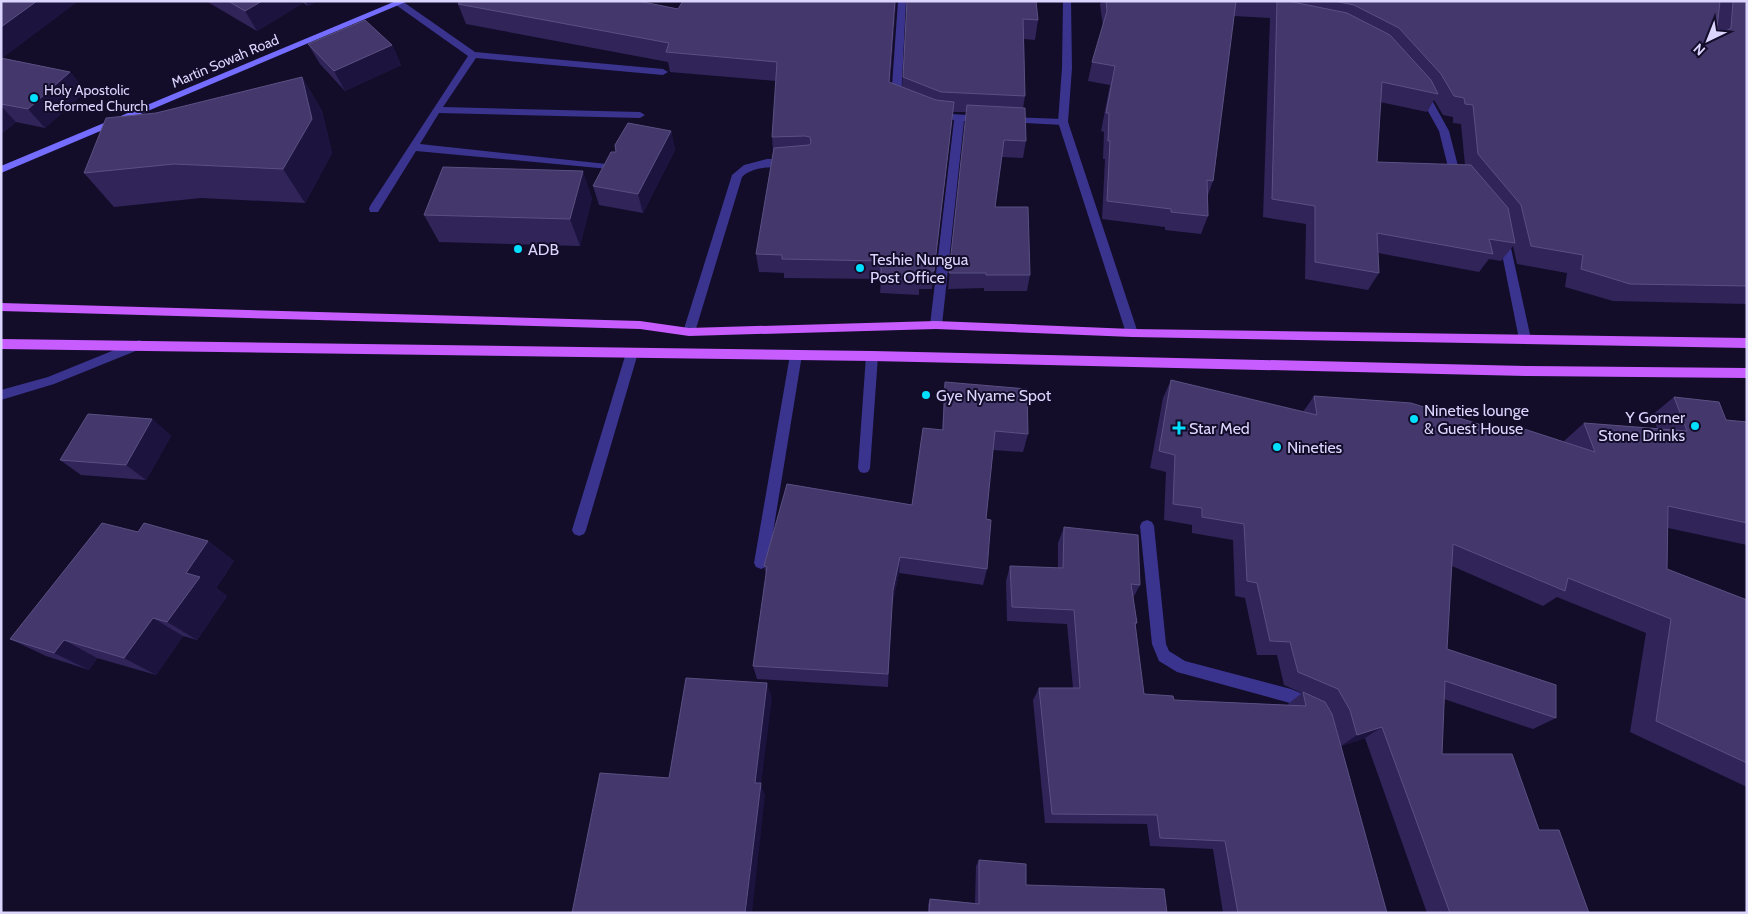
<svg xmlns="http://www.w3.org/2000/svg" width="1748" height="914" font-family="Cabin,sans-serif">
	<rect width="100%" height="100%" fill="#130d2a"/>
	<g fill="none" stroke-linecap="round" stroke-linejoin="round">
		<g fill="#3a348e" fill-rule="evenodd">
			<path d="M396,1H402L475,52L663,69L668,72L663,75L476,58L443,107L640,112L645,115L640,118L439,113L420,144L616,165L620,166V170L416,151L378,212H370L369,209L370,206L468,56L396,5Z"/>
			<path d="M898,1H906L901,100L896,103L891,100Z"/>
			<path d="M1423,90L1428,93L1449,131L1458,166L1467,175V181H1459L1448,167L1439,131L1418,93Z"/>
			<path d="M936,113L983,116L988,119L983,122L964,121L942,325L936,329L930,325L954,120L933,118L931,116Z"/>
			<path d="M1008,117L1063,119L1068,122L1063,125L1005,122L1003,120Z"/>
			<path d="M767,159H787L792,162C783,171 758,162 742,177L695,332L693,335H685L683,332L732,175L744,165Z"/>
			<path d="M1504,235L1509,239L1531,339L1525,344L1519,339L1499,239Z"/>
			<path d="M139,340L143,342L145,345L143,348L54,384L1,400V390L48,377Z"/>
			<path d="M632,348L638,353L586,530L584,534L579,536L574,534L572,530L626,353Z"/>
			<path d="M796,350L800,352L802,355L768,563L766,567L761,569L756,567L754,563L790,355L792,352Z"/>
			<path d="M872,351L876,353L878,356L870,468L868,472L864,473L860,472L858,468L866,356L868,353Z"/>
		</g>
		<g fill="#3a348e" fill-rule="evenodd">
			<path d="M1063,1H1071L1072,68L1068,122L1138,333L1132,337L1126,333L1058,122L1062,68Z"/>
			<path d="M1147,520L1152,522L1154,526L1166,644L1169,651L1185,661L1291,689L1315,699L1317,704L1315,709L1310,711L1290,703L1177,672L1159,661L1152,644L1140,526L1142,522Z"/>
		</g>
		<path fill="#756dff" fill-rule="evenodd" d="M396,1H408L1,173V166Z"/>
		<g fill="#c75dff" fill-rule="evenodd">
			<path d="M1,303L640,321L689,328L936,321L1132,329L1747,338V348L1132,337L936,329L689,336L640,329L1,311Z"/>
			<path d="M1,339L872,351L1529,366L1747,368V378L1529,376L872,361L1,349Z"/>
		</g>
	</g>
	<g fill="#312459" fill-rule="evenodd">
		<path d="M1,1H78L2,58L70,72L86,91L45,128L16,122L1,134Z"/>
		<path d="M206,1H317L308,6L303,3L257,31Z"/>
		<path d="M683,1H896L890,82L902,87L907,1L1038,20L1035,40L1024,39L1025,96L1023,108L1026,141L1023,158L1002,157L995,207L1030,275L1027,291H984V288L948,289L967,112H953L932,289H919V295L880,293L881,279L784,278V273L759,272L756,254L773,152L772,137L776,81L670,72L668,62L466,24L458,4L678,9Z"/>
		<path d="M1101,1H1747V304L1613,301L1565,287L1567,273L1517,264L1513,246L1501,261L1489,259L1479,272L1378,253L1379,273L1368,290L1305,279L1306,224L1263,217L1270,18L1234,16L1213,181L1208,195V216L1201,234L1165,230V227L1102,219L1105,159H1103L1104,132L1101,131L1110,85L1088,81L1092,62L1103,26L1100,5ZM1434,100L1443,115L1453,117V123L1461,124L1465,165L1377,162L1380,102L1427,112Z"/>
		<path d="M308,44L392,45L401,65L345,91L320,64Z"/>
		<path d="M302,77L322,111L332,153L305,203L201,198L114,207L84,173L156,113Z"/>
		<path d="M671,131L675,150L643,213L599,205L593,186L616,152Z"/>
		<path d="M592,198L580,246L439,242L424,215Z"/>
		<path d="M1171,380L1303,412L1314,396L1511,434L1518,427L1565,442L1564,441L1584,423L1657,428L1652,415L1674,397L1726,420L1747,422V545L1668,528L1667,569L1747,600V787L1630,732L1646,633L1557,597L1543,606L1452,566L1447,649L1556,718L1533,729L1444,699L1442,754L1539,830L1589,913H1427L1365,738L1341,746L1387,913H1223L1213,849L1150,846L1147,824L1045,823L1033,700L1039,688H1073L1067,624L1007,621L1006,581L1010,566L1058,568V543L1064,527L1140,585L1133,598L1137,623L1135,626L1144,694L1174,700L1289,705L1288,704L1302,693L1284,685L1277,655H1257L1245,598L1235,596L1233,540L1192,533V525L1164,520L1166,472L1150,468L1163,398Z"/>
		<path d="M945,382L1028,434L1023,452L993,450L986,519L987,569L983,585L899,573L892,605L888,687L757,679L753,666L766,575L764,566L912,505L942,430Z"/>
		<path d="M152,419L171,436L146,480L81,475L60,460Z"/>
		<path d="M138,532L208,541L234,561L216,588L227,596L197,640L183,636L156,675L97,658L89,670L46,656L10,639Z"/>
		<path d="M979,860L1026,885L1167,913H928V905L930,899L975,903L976,866Z"/>
	</g>
	<g fill="#1d133f">
		<path d="M37,1H78L1,59V27Z"/>
		<path d="M262,1H303V3L257,31L245,11Z"/>
		<path d="M305,1H317L308,6Z"/>
		<path d="M895,1H896L889,101V82Z"/>
		<path d="M392,45L401,65L345,91L334,71Z"/>
		<path d="M70,72L86,91L45,128L28,109Z"/>
		<path d="M302,77L322,111L332,153L305,203L283,169Z"/>
		<path d="M954,102L952,122L932,289L934,271Z"/>
		<path d="M1,106L16,122L1,134Z"/>
		<path d="M671,131L675,150L643,213L638,194Z"/>
		<path d="M583,171L592,198L580,246L570,219Z"/>
		<path d="M152,419L171,436L146,480L126,465Z"/>
		<path d="M208,541L234,561L216,588L227,596L197,640L167,622L186,573Z"/>
		<path d="M900,557L899,573L892,605L888,687L893,590Z"/>
		<path d="M153,618L183,636L156,675L124,658Z"/>
		<path d="M64,640L97,658L89,670L54,653Z"/>
		<path d="M767,683L772,698L761,785L765,795L752,913H745L755,783Z"/>
		<path d="M1382,727L1365,738L1341,746L1357,735Z"/>
	</g>
	<g fill="#43376b" stroke="#5b5082">
		<path d="M1,1H37L1,27Z"/>
		<path d="M228,1H262L245,11Z"/>
		<path d="M460,1H638L678,9L683,1H895L889,82L936,100L954,102L934,271H920V276L881,275V261L782,259V255L756,254L774,148L809,145L811,143L810,137L805,136L772,137L777,62L666,52L669,43L458,4Z"/>
		<path d="M907,1H1036L1038,20L1023,19L1025,96L941,92L903,77Z"/>
		<path d="M1106,1H1236L1213,181L1207,180L1208,216L1171,212V209L1107,201L1110,141H1108L1109,113H1106L1115,66L1092,62L1107,11Z"/>
		<path d="M1277,1H1288L1347,13L1390,35L1431,80L1438,94L1382,82L1377,162L1471,165L1508,208L1515,243L1489,239L1493,254L1377,233L1379,273L1315,262V206L1272,199Z"/>
		<path d="M1334,1H1720L1717,28L1723,33L1731,28L1733,1H1747V286L1630,284L1581,269L1583,255L1531,246L1521,205L1478,154L1473,105L1465,104L1464,98L1454,96L1441,74L1399,28L1354,5Z"/>
		<path d="M365,20L392,45L334,71L308,44Z"/>
		<path d="M1,58L70,72L28,109L1,104Z"/>
		<path d="M302,77L312,119L283,169L174,164L84,173L106,118L156,113Z"/>
		<path d="M967,105L1025,108L1026,141L1004,140L995,207H1028L1030,275H986V273H949Z"/>
		<path d="M628,123L671,131L638,194L593,186L611,152H616L615,145Z"/>
		<path d="M443,167L583,171L570,219L424,215Z"/>
		<path d="M1171,380L1317,415L1314,396L1411,403L1517,436L1518,427L1595,452L1584,423L1687,431L1674,397L1719,402L1726,420L1747,422V523L1668,506L1667,569L1747,600V763L1656,721L1671,619L1568,578L1565,591L1453,544L1447,649L1556,685V718L1445,681L1442,754H1512L1539,830H1559L1589,913H1450L1382,727L1357,735L1350,710L1338,689L1298,672L1290,642L1270,641L1257,583L1247,581L1244,524L1202,517V508L1173,504L1175,455L1159,451Z"/>
		<path d="M945,382L1027,389L1028,434L995,431L986,519L991,520L987,569L900,557L893,590L888,674L753,666L767,567L764,566L787,484L912,505L923,428L943,430Z"/>
		<path d="M88,414L152,419L126,465L60,460Z"/>
		<path d="M102,523L138,532L144,523L208,541L186,573L200,577L167,622L153,618L124,658L64,640L54,653L10,639Z"/>
		<path d="M1064,527L1138,535L1140,585L1131,584L1137,623H1135L1144,694L1173,696L1174,700L1306,706L1303,692L1325,702L1332,714L1387,913H1238L1225,841L1160,838L1157,815L1052,814L1039,688H1080L1074,610L1012,607L1010,566L1063,568Z"/>
		<path d="M686,678L767,683L755,783H761L745,913H572L600,773L669,778Z"/>
		<path d="M979,860L1026,864V885L1164,889L1167,913H929L930,899L979,904Z"/>
	</g>
	<g fill="#02dfff" stroke="#130d2a" stroke-width="2">
		<circle cx="34" cy="98" r="5"/>
		<circle cx="518" cy="249" r="5"/>
		<circle cx="860" cy="268" r="5"/>
		<circle cx="926" cy="395" r="5"/>
		<circle cx="1414" cy="419" r="5"/>
		<circle cx="1695" cy="426" r="5"/>
		<path d="M1176.5 420.5h5v5h5v5h-5v5h-5v-5h-5v-5h5z"/>
		<circle cx="1277" cy="447" r="5"/>
	</g>
	<g text-anchor="middle" stroke-width="4" stroke-linejoin="round" paint-order="stroke">
		<g font-size="14" fill="#dcd6ff" stroke="#130d2a">
			<text transform="translate(225 61) rotate(-23)" y="5">Martin Sowah Road</text>
		</g>
		<g font-size="14" fill="#dcd6ff" stroke="#130d2a" text-anchor="start">
			<text x="44" y="95">Holy Apostolic<tspan x="44" dy="16">Reformed Church</tspan></text>
		</g>
		<g font-size="16" fill="#dcd6ff" stroke="#130d2a" text-anchor="start">
			<text x="528" y="255">ADB</text>
			<text x="870" y="265">Teshie Nungua<tspan x="870" dy="18">Post Office</tspan></text>
			<text x="936" y="401">Gye Nyame Spot</text>
			<text x="1424" y="416">Nineties lounge<tspan x="1424" dy="18">&amp; Guest House</tspan></text>
			<text x="1685" y="423" text-anchor="end">Y Gorner<tspan x="1685" dy="18">Stone Drinks</tspan></text>
			<text x="1189" y="434">Star Med</text>
			<text x="1287" y="453">Nineties</text>
		</g>
	</g>
	<rect width="1748" height="914" fill="none" stroke="#dcd6ff" stroke-width="5"/>
	<g transform="translate(1708 40) rotate(223)" stroke="#130d2a" stroke-width="4" paint-order="stroke">
	<path d="M0-4L9 19L0 12L-9 19Z" fill="#dcd6ff"/>
	<text y="-8" font-size="14" font-weight="bold" text-anchor="middle" fill="#dcd6ff">N</text>
	</g>
</svg>
